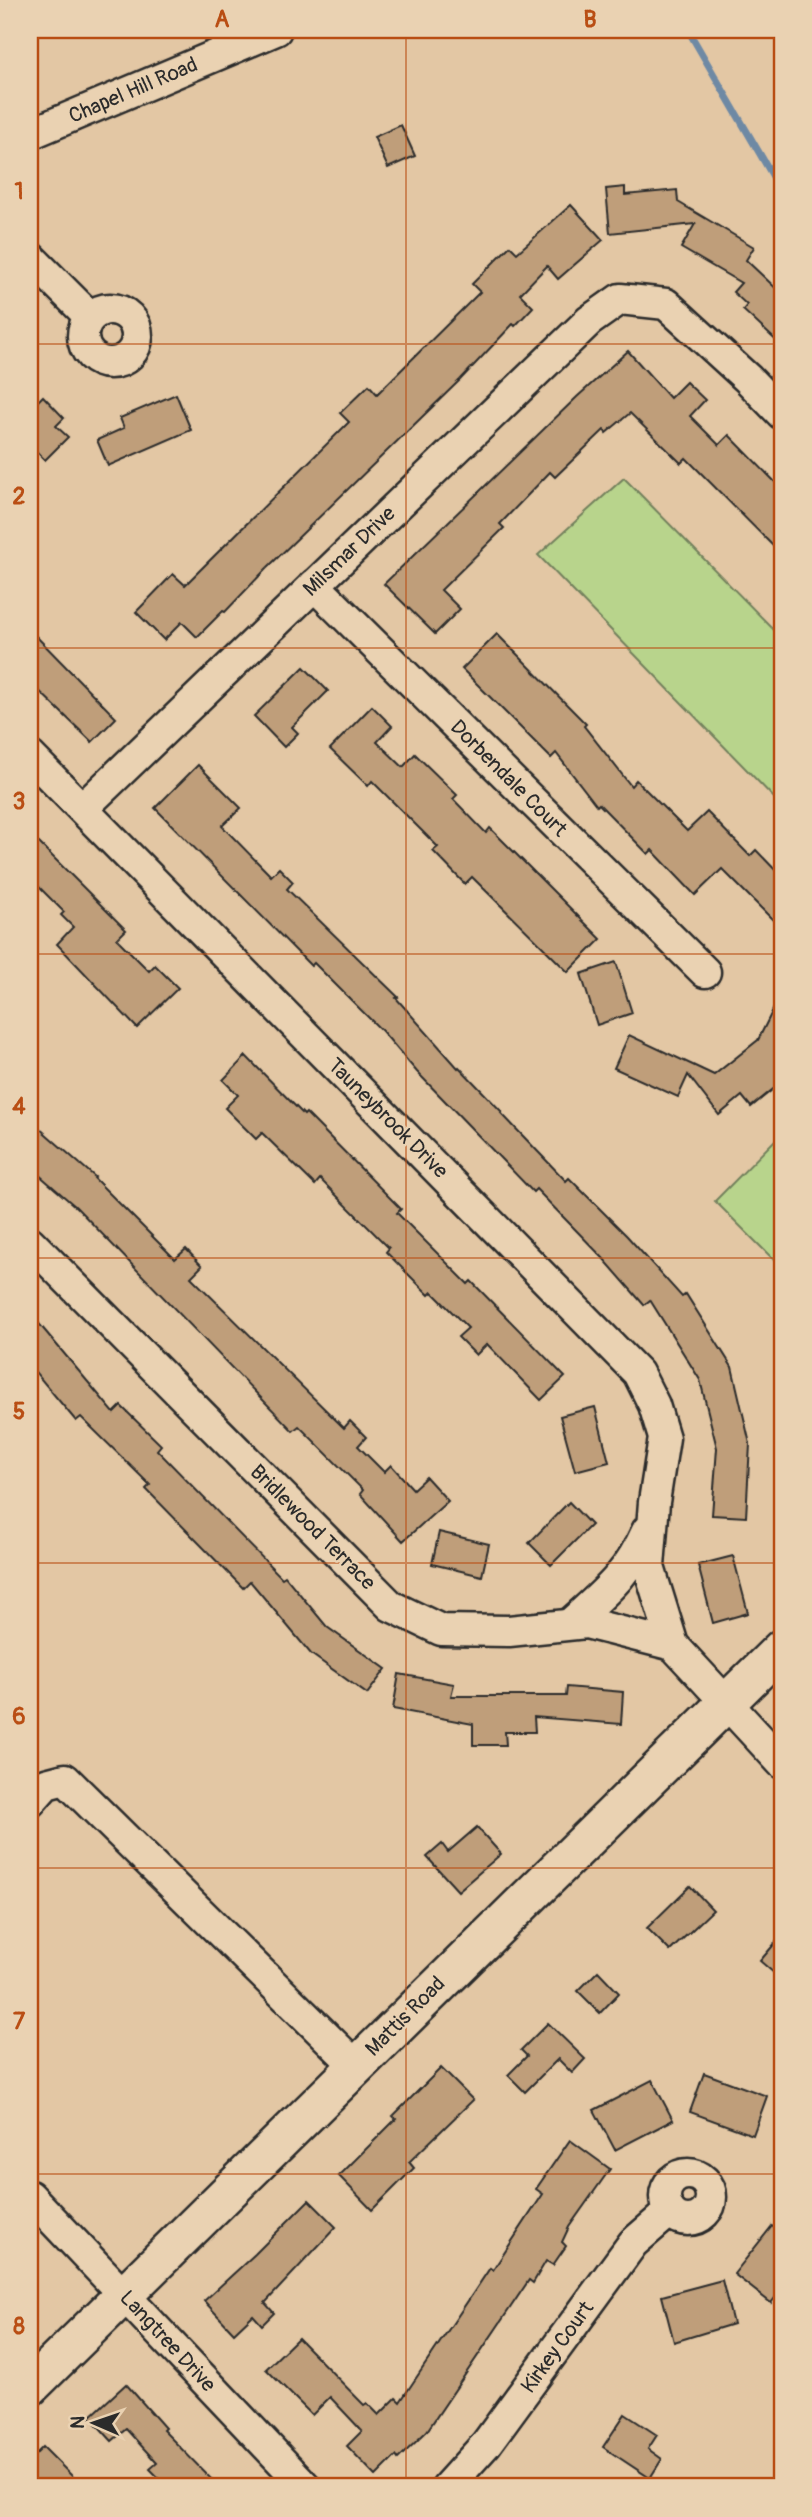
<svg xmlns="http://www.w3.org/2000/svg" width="812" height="2517" font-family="Pangolin,sans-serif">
	<rect width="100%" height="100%" fill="#e3c7a4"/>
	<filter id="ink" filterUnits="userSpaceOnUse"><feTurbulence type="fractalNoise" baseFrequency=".0143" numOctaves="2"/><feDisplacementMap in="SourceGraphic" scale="14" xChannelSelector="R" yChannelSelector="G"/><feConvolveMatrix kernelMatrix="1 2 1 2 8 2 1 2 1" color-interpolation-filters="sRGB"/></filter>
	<g filter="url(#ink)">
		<g fill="#b8d48c" stroke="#72805c" stroke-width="2">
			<path d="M624,478L782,638V806L538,555Z"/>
			<path d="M782,1133V1268L715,1201Z"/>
		</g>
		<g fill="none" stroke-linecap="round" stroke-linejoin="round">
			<path stroke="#6e89a4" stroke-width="7" d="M688,30L782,192"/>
		</g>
		<g fill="#bf9e7a" stroke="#2b2b2b" stroke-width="2">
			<path d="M401,125L415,156L388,168L374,137Z"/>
			<path d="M625,187V195L677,190L678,202L754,247L746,260L782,294V346L743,310L747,305L733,292L741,283L681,248L695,224L610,233L606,189Z"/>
			<path d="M571,205L603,240L558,279L547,266L520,294L533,307L515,326L513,324L460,380L266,569L225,612L223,611L197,637L182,622L164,640L136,612L173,574L185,585L349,422L340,413L369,385L377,394L480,292L472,284L510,246L517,253Z"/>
			<path d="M628,351L670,398L686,382L705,400L690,416L719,445L729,435L782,489V555L686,458L681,463L630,413L606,433L604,430L555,477L550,472L500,524L504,528L441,590L460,609L435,634L384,584L577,397Z"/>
			<path d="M176,394L191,430L108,466L97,440L124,428L120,418Z"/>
			<path d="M43,396L64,418L56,426L68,437L45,460L30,445V409Z"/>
			<path d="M30,630L116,718L92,742L30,682Z"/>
			<path d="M497,634L586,724L584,726L631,786L636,780L687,831L707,812L750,856L756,850L782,877V929L722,869L695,895L652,850L648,854L599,804L597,806L556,753L551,758L462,669Z"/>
			<path d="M304,667L328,691L292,727L298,733L284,747L254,716Z"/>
			<path d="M372,706L392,726L377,742L403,767L415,754L457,795L453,799L486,833L490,828L601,939L568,972L472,877L465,884L433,851L438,847L372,781L368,786L330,749Z"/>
			<path d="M198,765L241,808L222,826L271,876L279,868L293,882L287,889L398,997L396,998L458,1068L459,1067L502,1112L501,1113L566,1181L569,1178L627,1236L682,1297L686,1294L732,1367L750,1444L746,1517L712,1515L717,1448L700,1380L650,1300L644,1305L603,1258L536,1189L533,1192L417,1072L382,1031L314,963L311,966L155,808Z"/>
			<path d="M30,834L126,930L117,939L149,971L155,965L178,988L137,1028L57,944L73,927L61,915L64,912L30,878Z"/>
			<path d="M616,962L632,1013L597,1025L581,974Z"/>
			<path d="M782,992V1082L751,1107L742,1096L719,1115L688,1075L678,1097L614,1068L629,1035L714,1075L758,1040Z"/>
			<path d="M246,1056L304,1115L306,1113L401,1209L397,1213L468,1284L471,1281L565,1377L541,1400L487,1344L476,1355L458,1337L468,1328L432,1292L429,1295L386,1252L389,1248L320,1179L315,1185L262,1133L256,1139L225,1108L238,1095L223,1080Z"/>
			<path d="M30,1120L95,1177L94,1178L175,1259L186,1249L202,1266L191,1277L344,1428L350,1421L366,1437L358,1446L384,1472L391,1465L413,1489L426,1477L448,1501L403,1541L360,1494L363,1490L299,1426L293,1431L76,1207L30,1167Z"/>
			<path d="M30,1313L114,1413L121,1406L161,1445L157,1450L282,1578L285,1576L327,1627L386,1669L367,1694L311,1654L250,1581L243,1588L146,1489L150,1485L81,1417L76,1421L30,1366Z"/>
			<path d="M595,1407L609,1462L575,1471L560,1416Z"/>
			<path d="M569,1502L591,1525L551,1565L529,1543Z"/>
			<path d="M439,1532L489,1544L482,1576L432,1564Z"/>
			<path d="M733,1556L748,1613L713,1623L698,1565Z"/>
			<path d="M399,1674L454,1684L451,1696H566L567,1687L623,1692L621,1724L534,1717L535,1732H505L506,1745H473V1724L393,1709Z"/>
			<path d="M477,1827L501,1854L458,1891L427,1857L442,1844L448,1852Z"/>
			<path d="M690,1886L713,1910L670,1951L647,1928Z"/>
			<path d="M782,1935V1980L760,1961Z"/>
			<path d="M598,1971L619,1993L600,2013L578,1991Z"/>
			<path d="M548,2023L585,2059L572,2073L558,2059L525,2092L508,2075L527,2056L521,2050Z"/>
			<path d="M441,2068L473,2100L409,2162L414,2168L372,2210L339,2176L396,2119L393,2116Z"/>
			<path d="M704,2073L767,2096L753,2135L690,2112Z"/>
			<path d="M652,2080L673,2120L615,2150L594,2110Z"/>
			<path d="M570,2140L610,2169L569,2227L562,2242L566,2246L553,2265L546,2261L533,2283L529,2280L427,2431L398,2459L396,2456L376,2476L347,2446L362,2431L330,2397L312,2415L266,2369L298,2338L364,2405L367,2403L379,2415L396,2398L400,2402L490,2268L493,2270L543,2194L536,2189Z"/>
			<path d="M309,2200L336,2227L265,2303L274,2313L262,2325L253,2315L234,2333L204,2301L255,2254Z"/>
			<path d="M772,2226L782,2234V2289L771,2303L734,2274Z"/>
			<path d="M722,2280L733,2324L674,2342L662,2296Z"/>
			<path d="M126,2384L165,2428L163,2430L219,2487H168L150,2469L157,2463L126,2429L112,2441L90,2417Z"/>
			<path d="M625,2414L657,2435L648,2449L662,2459L650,2478L603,2447Z"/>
			<path d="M43,2447L83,2487H30V2460Z"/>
		</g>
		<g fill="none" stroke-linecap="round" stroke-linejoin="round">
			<g stroke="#2b2b2b" stroke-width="35">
				<g id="minor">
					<path d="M30,134L276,30"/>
					<path d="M30,257L89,316"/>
					<circle cx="110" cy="336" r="27"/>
					<path d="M314,585L705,972"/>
					<path d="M30,756L638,1373L654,1405L664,1438L654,1502L649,1567L673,1645L782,1763"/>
					<path d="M83,808L589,321L620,299L666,304L748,379L782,414"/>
					<path d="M30,1242L391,1606L441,1630L509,1631L586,1623L673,1645"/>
					<path d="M570,1624C605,1592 627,1576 647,1531"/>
					<path d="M30,1802L46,1784L65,1779L355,2065"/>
					<circle cx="688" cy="2197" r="23"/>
					<path d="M30,2196L306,2487"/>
					<path d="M447,2487L486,2444L633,2243L670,2211"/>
				</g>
			</g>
			<g stroke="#2b2b2b" stroke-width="42">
				<path id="major" d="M30,2387L782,1648"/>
			</g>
			<use href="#minor" stroke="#ead2b2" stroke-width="30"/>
			<use href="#major" stroke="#ead2b2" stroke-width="37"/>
		</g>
	</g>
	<path fill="none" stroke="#b94e14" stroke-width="2" stroke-opacity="0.55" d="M406,30V2487M30,344H782M30,648H782M30,954H782M30,1258H782M30,1563H782M30,1868H782M30,2174H782"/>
	<g text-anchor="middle" stroke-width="5" stroke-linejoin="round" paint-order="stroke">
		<g font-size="21" fill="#2b2b2b" stroke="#ead2b2">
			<text transform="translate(133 90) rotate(-23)" y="7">Chapel Hill Road</text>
			<text transform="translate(349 551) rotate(-44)" y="7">Milsmar Drive</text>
			<text transform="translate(509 778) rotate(45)" y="7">Dorbendale Court</text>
			<text transform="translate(388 1118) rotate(45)" y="7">Tauneybrook Drive</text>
			<text transform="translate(313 1527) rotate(45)" y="7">Bridlewood Terrace</text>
			<text transform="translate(405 2016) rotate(-45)" y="7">Mattis Road</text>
			<text transform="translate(168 2341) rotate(47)" y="7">Langtree Drive</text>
			<text transform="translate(557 2347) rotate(-54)" y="7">Kirkey Court</text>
		</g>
	</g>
	<rect width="812" height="2517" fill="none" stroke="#ead2b2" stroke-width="77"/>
	<g transform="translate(94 2423) rotate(272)" stroke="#ead2b2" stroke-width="5" paint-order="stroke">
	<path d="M0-5L12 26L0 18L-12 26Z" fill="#2b2b2b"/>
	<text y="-10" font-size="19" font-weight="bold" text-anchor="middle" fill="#2b2b2b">N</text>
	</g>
	<rect x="38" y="38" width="736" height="2440" fill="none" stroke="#b94e14" stroke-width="2.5"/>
	<g font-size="23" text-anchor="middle" font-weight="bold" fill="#b94e14">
		<text x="222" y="27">A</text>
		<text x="590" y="27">B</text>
		<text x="19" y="199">1</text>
		<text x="19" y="504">2</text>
		<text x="19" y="809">3</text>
		<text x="19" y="1114">4</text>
		<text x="19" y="1419">5</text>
		<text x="19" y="1724">6</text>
		<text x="19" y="2029">7</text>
		<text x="19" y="2334">8</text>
	</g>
</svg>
